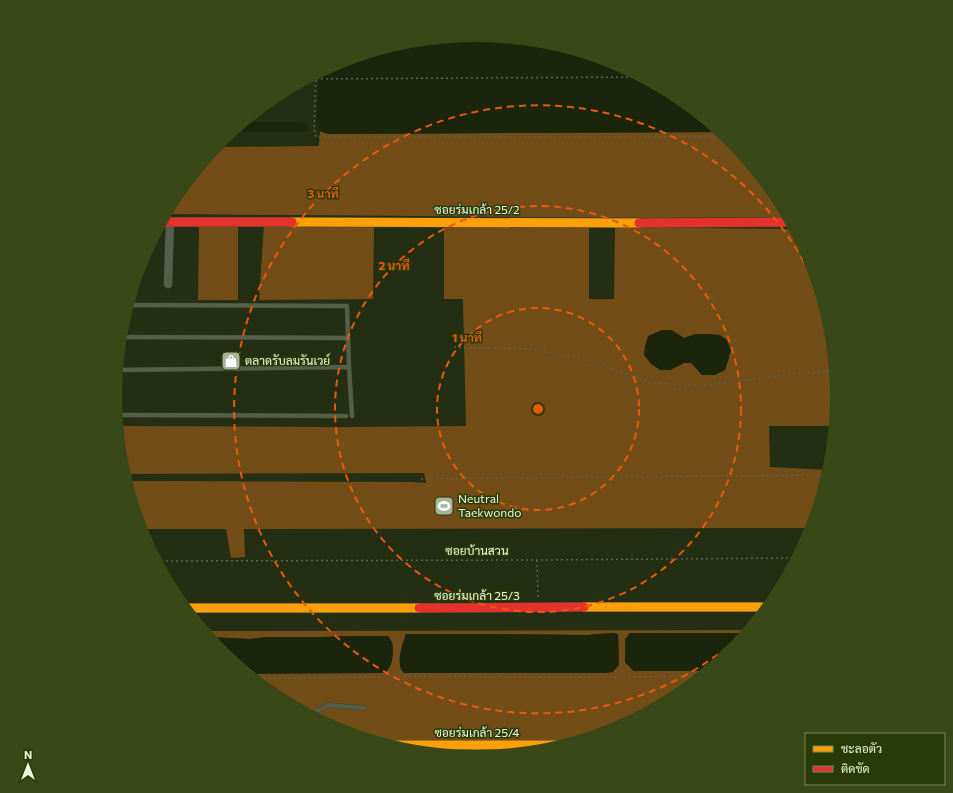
<svg xmlns="http://www.w3.org/2000/svg" width="953" height="793" font-family="Commissioner,Sarabun,sans-serif">
	<rect width="100%" height="100%" fill="#242e12"/>
	<g fill="#734d18" fill-rule="evenodd">
		<path d="M320,131L328,134L722,132L732,141L777,196L789,217L653,218L166,214L176,195L216,147L319,146Z"/>
		<path d="M199,225H238V300H198Z"/>
		<path d="M264,225L374,226L373,299L259,300Z"/>
		<path d="M444,226L589,227V299H614L615,227L795,229L811,258L819,287V301H823L831,326L838,397L835,426H769L770,467L830,470L813,528L244,529L245,557L231,558L226,529H141L126,481L413,482L426,483L424,473L124,474L122,467L118,426L342,427L466,426L463,299H444ZM696,334L729,358L725,370L714,375L691,363H684L670,370L684,338Z"/>
		<path d="M750,630L747,633H630L625,662L634,671H709L677,697L615,731L579,741L375,742L338,730L275,697L247,674L289,673L391,665L393,653L392,642L356,636L321,637H268L249,639L208,637L204,631ZM612,633L618,634L619,665L401,670C398,658 403,646 406,634H466L588,635Z"/>
		<path d="M397,748L551,750L547,751L476,758L406,751Z"/>
	</g>
	<g fill="#1b250b">
		<path d="M477,35L547,42L615,63L678,96L722,132L328,134L319,131L317,118L319,73L338,62L406,42Z"/>
		<path d="M244,122H301L307,125L308,130L305,132H232Z"/>
		<path d="M662,330H672L684,338L696,334H710L720,335L727,340L731,350L725,370L714,375H702L691,363H684L670,370H660L651,364L644,355L645,346L648,336Z"/>
		<path d="M612,633L618,634L619,665L613,672L606,673H404C395,665 402,644 406,634H466L588,635Z"/>
		<path d="M630,633H747L732,652L709,671H634L625,662V639Z"/>
		<path d="M356,636H388C389,637 391,641 392,642C394,650 393,669 384,673L247,674L221,652L208,637L249,639L268,637H321Z"/>
	</g>
	<g fill="none" stroke-linecap="round" stroke-linejoin="round">
		<g stroke="#404833" stroke-width="5">
			<g id="lane">
				<path d="M128,305L347,306L349,367"/>
				<path d="M121,337L348,338"/>
				<path d="M118,370L349,367L352,416"/>
				<path d="M117,415L346,416"/>
				<path d="M309,715L329,705L364,708"/>
			</g>
		</g>
		<g stroke="#404833" stroke-width="9">
			<path id="street" d="M168,284L170,222"/>
		</g>
		<g stroke="#404833" stroke-width="10">
			<g id="slow">
				<path d="M292,222L639,223"/>
				<path d="M584,607H769"/>
				<path d="M185,608H419"/>
				<path d="M387,745H567"/>
			</g>
		</g>
		<g stroke="#404833" stroke-width="10">
			<g id="jam">
				<path d="M162,222H292"/>
				<path d="M639,223L791,222"/>
				<path d="M419,608L584,607"/>
			</g>
		</g>
		<g stroke="#5a614f" stroke-width="1.5" stroke-dasharray="2 3" stroke-linecap="butt">
			<path d="M316,75L314,129L316,137H728"/>
			<path d="M306,79L642,77"/>
			<path d="M454,347L531,349L591,361L652,383L701,386L767,377L835,370"/>
			<path d="M421,479L829,475"/>
			<path d="M537,560L538,598"/>
			<path d="M156,561L537,560L798,558"/>
			<path d="M254,679L394,676L621,677L703,676"/>
		</g>
		<use href="#lane" stroke="#565e4a" stroke-width="4"/>
		<use href="#street" stroke="#565e4a" stroke-width="8"/>
		<use href="#slow" stroke="#ff9f0a" stroke-width="9"/>
		<use href="#jam" stroke="#e5322d" stroke-width="9"/>
	</g>
	<g fill="none" stroke="#e8590c" stroke-width="2" stroke-dasharray="7 5">
		<circle cx="538" cy="409" r="101"/>
		<circle cx="538" cy="409" r="203"/>
		<path d="M778 596A304 304 0 1 1 831 328"/>
	</g>
	<defs>
		<g id="shop-square" transform="scale(1)"><rect x="-9" y="-9" width="18" height="18" rx="4" fill="#a7b397" stroke="#283a06"/><path d="M-5-2.5h2.3a2.7 3.5 0 0 1 5.4 0H5L5.5 6h-11ZM-1.5-2.5h3a1.5 2.3 0 0 0-3 0Z" fill="#fff"/></g>
		<g id="stadium-square" transform="scale(1)"><rect x="-9" y="-9" width="18" height="18" rx="4" fill="#a7b397" stroke="#283a06"/><path d="M0-5a6.5 5 0 1 0 0 10a6.5 5 0 1 0 0-10ZM-3.5-1.8h7v3.6h-7Z" fill="#fff"/></g>
	</defs>
	<g fill-rule="evenodd">
		<use href="#shop-square" x="231" y="361"/>
		<use href="#stadium-square" x="444" y="506"/>
	</g>
	<g text-anchor="middle" stroke-width="3" stroke-linejoin="round" paint-order="stroke">
		<g font-size="12" fill="#edfade" stroke="#283a06">
			<text x="477" y="214">ซอยร่มเกล้า 25/2</text>
			<text x="477" y="555">ซอยบ้านสวน</text>
			<text x="477" y="600">ซอยร่มเกล้า 25/3</text>
			<text x="477" y="737">ซอยร่มเกล้า 25/4</text>
		</g>
		<g font-size="12" fill="#edfade" stroke="#283a06" text-anchor="start">
			<text x="245" y="365">ตลาดรับลมรันเวย์</text>
			<text x="458" y="503">Neutral<tspan x="458" dy="14">Taekwondo</tspan></text>
		</g>
	</g>
	<path d="M0 0H953V793H0ZM122 396a354 354 0 1 1 708 0a354 354 0 1 1-708 0Z" fill="#384917" fill-rule="evenodd"/>
	<circle cx="538" cy="409" r="6" fill="#e8590c" stroke="#283a06" stroke-width="2"/>
	<g font-size="12" text-anchor="middle" font-weight="bold" fill="#e8590c" stroke="#283a06" stroke-width="3" stroke-linejoin="round" paint-order="stroke">
		<text x="323" y="198">3 นาที</text>
		<text x="394" y="270">2 นาที</text>
		<text x="467" y="342">1 นาที</text>
	</g>
	<rect x="805" y="733" width="140" height="52" fill="#283a06" stroke="#77875c"/>
	<rect x="813" y="746" width="20" height="6" fill="#ff9f0a" stroke="#77875c"/>
	<text x="841" y="753" font-size="12" fill="#edfade">ชะลอตัว</text>
	<rect x="813" y="766" width="20" height="6" fill="#e5322d" stroke="#77875c"/>
	<text x="841" y="773" font-size="12" fill="#edfade">ติดขัด</text>
	<g transform="translate(28 765)" stroke="#283a06" stroke-width="3" paint-order="stroke">
	<path d="M0-3L7 15L0 10L-7 15Z" fill="#edfade"/>
	<text y="-6" font-size="11" font-weight="bold" text-anchor="middle" fill="#edfade">N</text>
	</g>
</svg>
